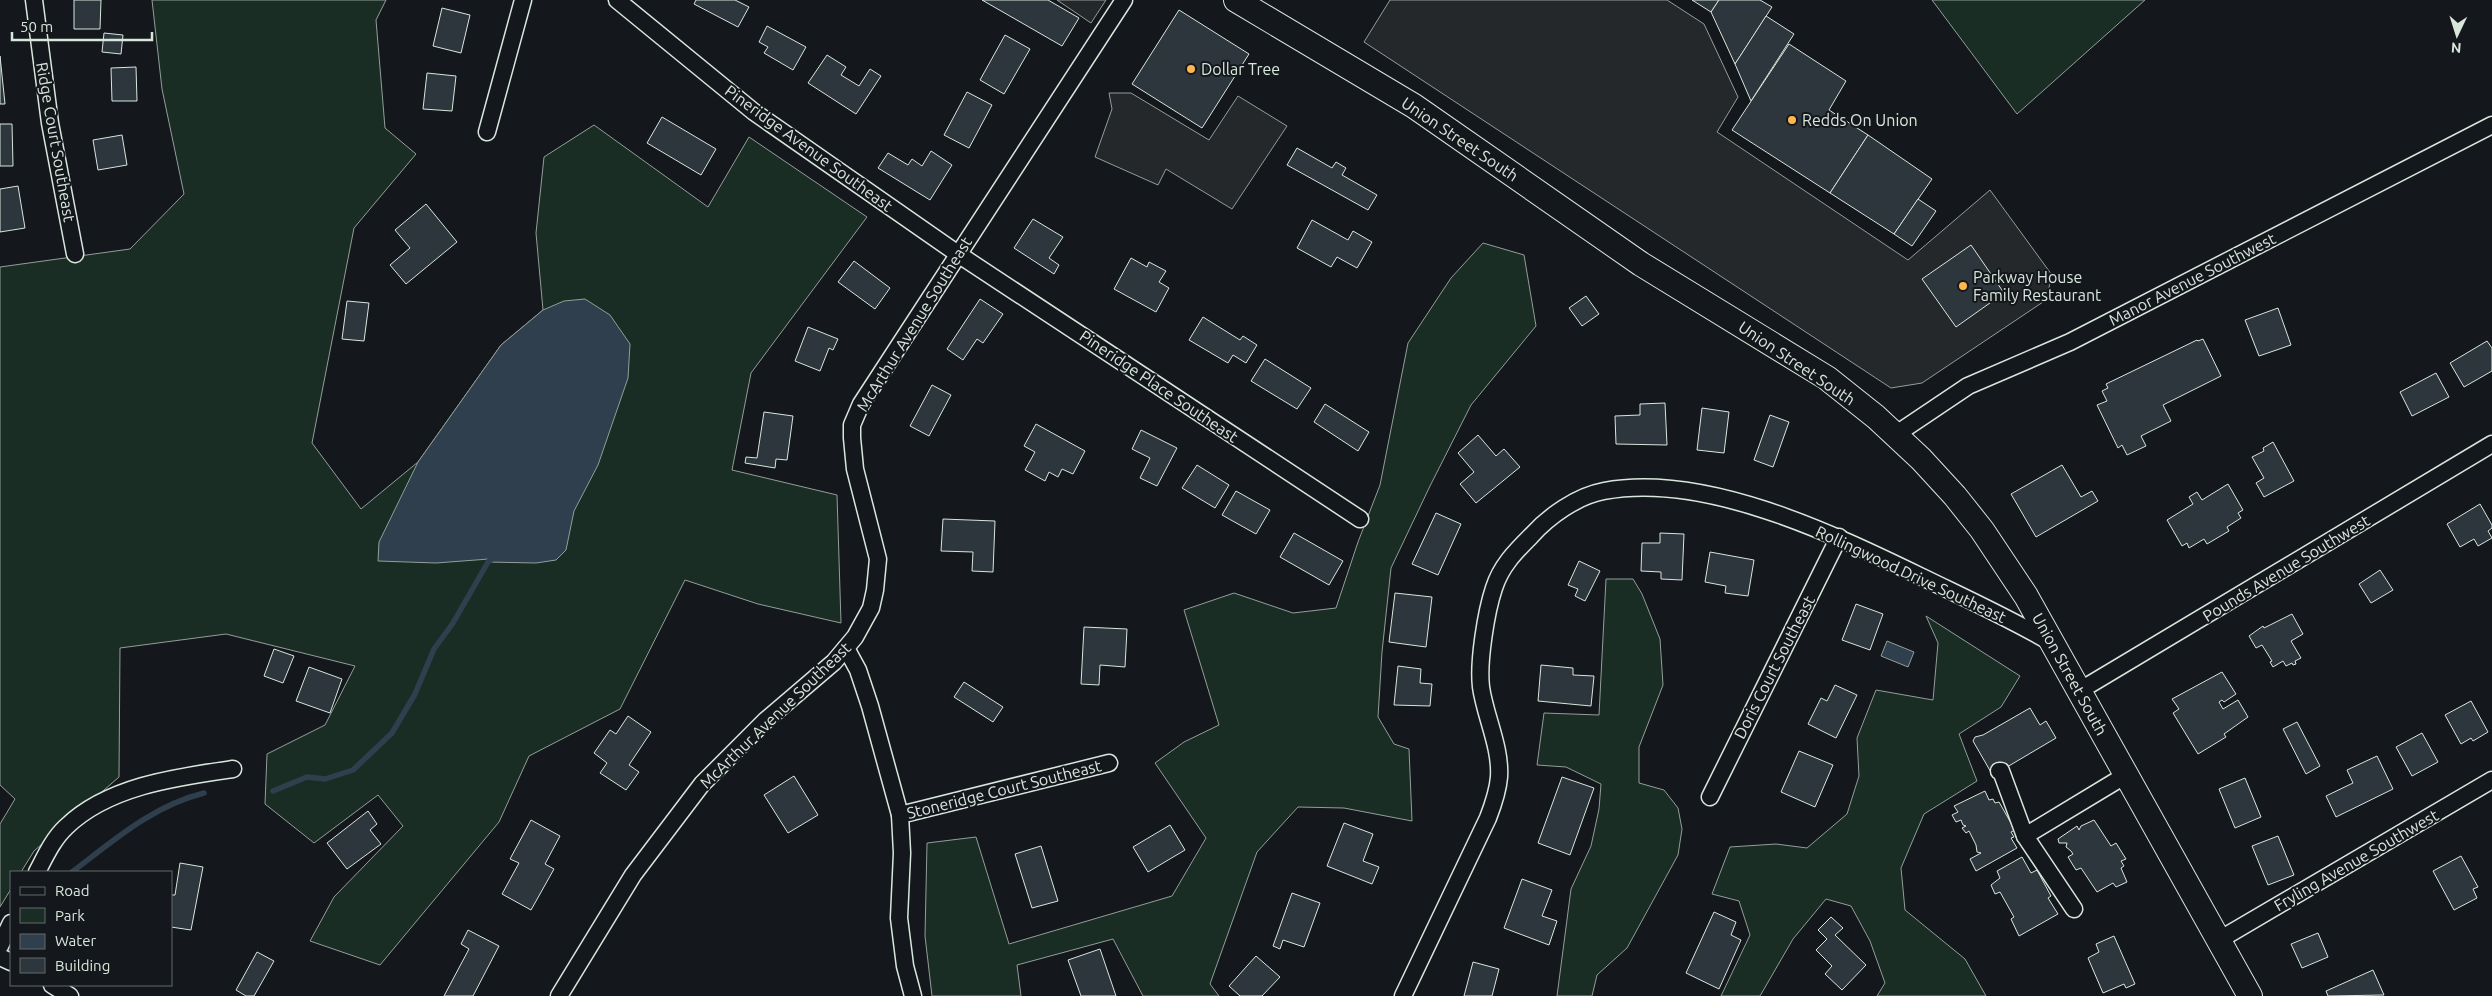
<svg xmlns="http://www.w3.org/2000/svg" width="2492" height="996" font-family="Ubuntu,sans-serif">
	<rect width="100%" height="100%" fill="#14181c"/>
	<g fill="#1a2d24" stroke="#939e99">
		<path d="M152,0H386L376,20L385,128L416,154L354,228L312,443L361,509L418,462L501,345L543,310L536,233L544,157L594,125L708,207L749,137L867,217L751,373L732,470L837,495L841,623L758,604L685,580L620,709L529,756L499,822L380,965L310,941L334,897L403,826L378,795L314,843L265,804L267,754L325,725L355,666L226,634L120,648L119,777L34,851L21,872H11V889L0,907V824L15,799L0,785V267L130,249L184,194L162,89Z"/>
		<path d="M1932,0H2145L2017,114Z"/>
		<path d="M1483,243L1524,255L1536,326L1471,405L1430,486L1391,568L1382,652L1378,717L1394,744L1409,749L1412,821L1344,808L1298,807L1257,852L1210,984L1219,996H1143L1113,939L1017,965L1021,996H932L925,936L927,843L976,837L1009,944L1172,896L1206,838L1155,763L1184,742L1219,725L1184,610L1234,593L1293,613L1336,608L1358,542L1380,485L1408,343L1451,278Z"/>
		<path d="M1606,579H1633L1642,594L1660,639L1663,685L1639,747V783L1664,790L1678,808L1682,829L1678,855L1627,948L1597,975L1592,996H1557L1571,889L1591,846L1599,809L1601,784L1566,767L1537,765L1544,713L1599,715Z"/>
		<path d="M1926,616L2020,676L2001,707L1959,734L1977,781L1924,814L1901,868L1905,910L1965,959L1986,996H1877L1885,983L1870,941L1851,906L1826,899L1793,939L1760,996H1721L1750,935L1739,901L1712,894L1730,847L1776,844L1807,848L1847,814L1859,776L1857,738L1876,690L1933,700L1938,643Z"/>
	</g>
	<g fill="#24282b" stroke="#939e99">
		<path d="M1057,0H1106L1091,23Z"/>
		<path d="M1390,0H1667L1704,24L1738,97L1717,132L1908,260L1990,190L2052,275L2046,300L1922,383L1891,388L1364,42Z"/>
		<path d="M1109,93H1131L1209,140L1238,96L1287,126L1232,209L1166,169L1158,185L1095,157L1112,109Z"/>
	</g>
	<g fill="#2f3f4d" stroke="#939e99">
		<path d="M585,299L610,315L630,344L628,378L598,465L574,511L566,550L556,560L536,563L488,562L489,559L436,563L378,561L379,542L418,462L501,345L543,310L564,301Z"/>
		<path d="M1887,641L1914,652L1908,667L1881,656Z"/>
	</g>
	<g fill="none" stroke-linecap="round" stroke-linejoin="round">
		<g stroke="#2f3f4d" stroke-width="5.5">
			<path d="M273,791L307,777L325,779L353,770L392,733L415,694L434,649L453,623L488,562L493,558"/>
			<path d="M72,872C113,841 152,806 204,793"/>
		</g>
	</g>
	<g fill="#2c363c" stroke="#d8e6dc">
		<path d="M74,0H101L100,29H74Z"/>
		<path d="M696,0H735L749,7L738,27L694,4Z"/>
		<path d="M982,0H1048L1079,18L1062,46Z"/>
		<path d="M1692,0H1719L1711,12Z"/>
		<path d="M1719,0H1760L1772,7L1735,64L1711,12Z"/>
		<path d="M442,8L470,15L461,53L433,46Z"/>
		<path d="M1179,10L1249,54L1202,128L1132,84Z"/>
		<path d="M1766,16L1794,34L1751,101L1735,64Z"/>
		<path d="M767,26L806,47L793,70L764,53L768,47L759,42Z"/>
		<path d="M104,33L123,35L121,54L102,52Z"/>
		<path d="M1005,35L1030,49L1004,94L980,80Z"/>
		<path d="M1789,44L1846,81L1829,110L1868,135L1830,193L1732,130Z"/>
		<path d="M827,55L846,67L841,75L859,86L870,69L881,76L856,114L808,83Z"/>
		<path d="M0,56L5,104H0Z"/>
		<path d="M136,67L137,101H112L111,68Z"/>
		<path d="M427,73L456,76L452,111L423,109Z"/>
		<path d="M967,92L992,105L969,148L944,135Z"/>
		<path d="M662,117L716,149L701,175L647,143Z"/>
		<path d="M0,124H12L13,166H0Z"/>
		<path d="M122,135L127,165L98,170L93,140Z"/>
		<path d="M1868,135L1932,179L1894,234L1830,193Z"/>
		<path d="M1297,148L1332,168L1336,162L1346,168L1342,175L1377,195L1368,210L1287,165Z"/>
		<path d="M931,151L952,165L930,200L878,168L888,153L908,165L912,159L922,166Z"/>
		<path d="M18,186L25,228L0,232V189Z"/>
		<path d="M1918,199L1936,211L1912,246L1894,234Z"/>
		<path d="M426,204L457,242L406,284L390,265L410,248L395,230Z"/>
		<path d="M1033,219L1063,237L1049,258L1059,265L1054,274L1014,248Z"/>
		<path d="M1312,220L1348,240L1353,231L1372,242L1357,268L1337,257L1331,267L1297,248Z"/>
		<path d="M1971,245L2004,293L1956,327L1922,279Z"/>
		<path d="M1131,258L1147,267L1149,262L1166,271L1159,282L1169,288L1156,312L1114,289Z"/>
		<path d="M854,261L890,288L875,309L838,282Z"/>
		<path d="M1586,296L1599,314L1582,326L1569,308Z"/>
		<path d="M980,299L1003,314L983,343L977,339L963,360L947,349Z"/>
		<path d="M347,301L369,303L364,341L342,339Z"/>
		<path d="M2278,308L2291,345L2259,356L2245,320Z"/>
		<path d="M1203,317L1240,340L1243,336L1257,345L1246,363L1233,355L1228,363L1189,340Z"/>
		<path d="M808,327L838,339L833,350L829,348L820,371L795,361Z"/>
		<path d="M2203,339L2221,376L2163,405L2171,421L2141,436L2146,446L2127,455L2122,445L2118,448L2097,405L2107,401L2102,391L2108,388L2106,384L2197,340L2198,341Z"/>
		<path d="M2487,341L2492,348V371L2464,387L2450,363Z"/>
		<path d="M1265,359L1311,388L1297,409L1251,381Z"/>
		<path d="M2436,373L2449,397L2412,416L2400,392Z"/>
		<path d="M932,385L951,395L929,436L910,426Z"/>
		<path d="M1665,403L1667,445L1616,444L1615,416L1640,415V404Z"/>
		<path d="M1325,404L1369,432L1358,451L1314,422Z"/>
		<path d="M1702,408L1729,412L1724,453L1697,450Z"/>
		<path d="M764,412L793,416L787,460L776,459L775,468L745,463L746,457L757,458Z"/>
		<path d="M1770,415L1789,422L1773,467L1754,460Z"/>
		<path d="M1036,424L1085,451L1073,474L1062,469L1058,477L1049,472L1045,481L1025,470L1035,452L1024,446Z"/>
		<path d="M1141,430L1177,448L1157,486L1140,478L1150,458L1132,449Z"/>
		<path d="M1478,435L1496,456L1504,449L1520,467L1476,503L1460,484L1474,472L1458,453Z"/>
		<path d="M2273,442L2294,481L2264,497L2256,483L2264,478L2252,457L2264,451L2263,448Z"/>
		<path d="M1197,465L1229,485L1215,508L1182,488Z"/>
		<path d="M2062,465L2081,497L2092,491L2098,501L2036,537L2011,494Z"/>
		<path d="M2228,484L2243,510L2238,513L2241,518L2227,527L2229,531L2207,544L2204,539L2189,548L2187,543L2182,546L2167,520L2193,504L2189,497L2197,492L2202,500Z"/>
		<path d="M1236,491L1270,510L1256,534L1222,515Z"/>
		<path d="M2480,504L2492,525V528L2488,531L2492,538L2478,546L2474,539L2460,547L2447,524Z"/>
		<path d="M1436,513L1461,524L1438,575L1412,564Z"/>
		<path d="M943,519L995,521L993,572L972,571L973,552L941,551Z"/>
		<path d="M1294,533L1343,561L1329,585L1280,557Z"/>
		<path d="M1660,533L1684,534L1682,580L1661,579V572L1641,571L1642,543H1660Z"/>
		<path d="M1710,552L1754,560L1748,596L1725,593L1726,586L1705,582Z"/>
		<path d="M1579,561L1600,571L1585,601L1575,596L1578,589L1568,585Z"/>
		<path d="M2380,570L2393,590L2371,603L2359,584Z"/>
		<path d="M1395,593L1432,597L1426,647L1389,642Z"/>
		<path d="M1856,604L1883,614L1870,650L1842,640Z"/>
		<path d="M2292,614L2303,634L2291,641L2301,658L2295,661L2296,664L2293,665L2292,663L2286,666L2283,661L2273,667L2270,662L2272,661L2262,645L2256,648L2249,636L2263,626L2264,628Z"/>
		<path d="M1084,627L1127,629L1125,667L1100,665L1099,685L1081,684Z"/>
		<path d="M274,649L294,656L283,683L264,676Z"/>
		<path d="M1541,665L1573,668V675L1594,676L1591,706L1538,701Z"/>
		<path d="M1398,666L1421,669L1420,683L1432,684L1430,706L1394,705Z"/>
		<path d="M309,667L342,679L330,713L296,701Z"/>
		<path d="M2222,672L2236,694L2224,702L2222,700L2219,702L2223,709L2238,700L2248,717L2224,734L2226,737L2198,754L2173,713L2179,709L2172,699Z"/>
		<path d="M964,682L1003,707L993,722L954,697Z"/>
		<path d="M1835,685L1857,695L1836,738L1808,724L1821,698L1827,701Z"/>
		<path d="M2471,701L2488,732L2473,741L2471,738L2461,744L2445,715Z"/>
		<path d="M2030,708L2040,725L2046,721L2056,738L2007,767L2005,763L2004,767L1992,774L1973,741L1975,737L1983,735Z"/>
		<path d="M628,716L651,732L629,765L639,772L626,790L600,773L607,763L594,753L610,730L616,734Z"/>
		<path d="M2297,722L2320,766L2306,774L2283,729Z"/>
		<path d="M2422,733L2438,762L2412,776L2396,747Z"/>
		<path d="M1799,751L1833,765L1815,807L1781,792Z"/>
		<path d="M2377,756L2393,789L2336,817L2326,796L2353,783L2347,770Z"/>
		<path d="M794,776L818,815L788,833L764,795Z"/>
		<path d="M1562,777L1594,788L1570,855L1538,843Z"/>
		<path d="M2245,778L2261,817L2235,828L2219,789Z"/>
		<path d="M1985,791L1989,800L1993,799L1995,803L1999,802L2015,830L2011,832L2014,837L2011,838L2017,848L1976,871L1970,859L1981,853L1977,852L1976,845L1969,831L1966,833L1962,828L1966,826L1963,825L1961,820L1956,822L1952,815L1958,812L1954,806Z"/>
		<path d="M368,811L377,824L370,830L381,844L347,869L327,843Z"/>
		<path d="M531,820L560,836L545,864L554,869L531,910L502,894L519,863L510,859Z"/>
		<path d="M2094,820L2111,846L2116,843L2126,859L2121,861L2124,866L2121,868L2127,882L2116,887L2113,883L2097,892L2081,868L2076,870L2068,857L2073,854L2071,851L2066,847L2067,843H2059L2058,839L2077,826L2079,830L2081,826Z"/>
		<path d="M1344,823L1373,834L1363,861L1379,867L1372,884L1327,866Z"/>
		<path d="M1170,825L1185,850L1148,872L1133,847Z"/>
		<path d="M2278,836L2294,875L2268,885L2252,846Z"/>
		<path d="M1041,846L1058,901L1032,908L1015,854Z"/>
		<path d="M2461,856L2478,887L2473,889L2477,898L2454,910L2433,871Z"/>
		<path d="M2022,857L2031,873L2037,870L2051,896L2048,898L2058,914L2019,936L2011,919L2014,917L2000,892L1995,894L1991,885L2000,878L1997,871Z"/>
		<path d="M180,863L203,867L191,930L171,927V895H175Z"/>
		<path d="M1522,879L1552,890L1542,916L1557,921L1549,945L1504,928Z"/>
		<path d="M1292,893L1320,903L1304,947L1283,940L1280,949L1273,946Z"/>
		<path d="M1714,912L1736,922L1731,935L1741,940L1719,989L1686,973Z"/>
		<path d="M1831,917L1843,928L1835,935L1866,965L1842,990L1825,974L1832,966L1816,950L1827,939L1818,930Z"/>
		<path d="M468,930L499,946L473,996H444L469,949L461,944Z"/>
		<path d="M2318,933L2328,957L2302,968L2291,944Z"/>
		<path d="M2114,936L2135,984L2126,988L2124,984L2103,993L2088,958L2099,952L2096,944Z"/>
		<path d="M1100,949L1116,996H1081L1068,960Z"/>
		<path d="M257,952L274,961L254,996H246L236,990Z"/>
		<path d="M1256,956L1280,977L1262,996H1240L1229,986Z"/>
		<path d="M1473,962L1499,969L1492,996H1464Z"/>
		<path d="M2373,970L2384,995L2328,996L2326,991Z"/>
	</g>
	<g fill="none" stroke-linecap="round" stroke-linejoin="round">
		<g stroke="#d8e6dc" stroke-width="19">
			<g id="street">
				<path d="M34,0L50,123L75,254"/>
				<path d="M617,0L754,112L958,254L1360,519"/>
				<path d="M487,132L523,0"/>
				<path d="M1895,435L1968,386L2070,342L2492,125"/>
				<path d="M846,648L858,670L870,706L900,815L902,853L899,918L905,966L913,996"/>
				<path d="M2079,691L2492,444"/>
				<path d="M1999,771H2001L2025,836L2074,909"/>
				<path d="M1710,797L1839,537"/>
				<path d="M900,815L1109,763"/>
				<path d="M2025,836L2126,775"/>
				<path d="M37,872C45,857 53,839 66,827C108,786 177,777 233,769"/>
				<path d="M2219,940L2492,780"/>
				<path d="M0,946L11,923"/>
				<path d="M0,957L11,962"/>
				<path d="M52,985L70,996"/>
				<path d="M559,996L633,875L702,784L766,720L834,662L855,637L871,608L875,590L878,559L855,469L852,438V425L861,404L1124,0"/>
				<path d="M1403,996L1488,818C1493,805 1498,791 1499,777C1501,747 1485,716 1481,687C1478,662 1486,612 1494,588C1501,566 1515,552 1531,536C1549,516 1577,496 1604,491C1705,472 1833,534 1922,577C1965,598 2009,618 2050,642"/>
			</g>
		</g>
		<g stroke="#d8e6dc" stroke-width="26">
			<path id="secondary" d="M1236,0L1414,106L1641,264L1827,378L1876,417L1921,459L1955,496L1982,530L2026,596L2250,996"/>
		</g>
		<use href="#street" stroke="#14181c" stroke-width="16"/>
		<use href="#secondary" stroke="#14181c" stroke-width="24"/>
	</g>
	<g fill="#ffb74d" stroke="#14181c" stroke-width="2">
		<circle cx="1191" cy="69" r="5"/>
		<circle cx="1792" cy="120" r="5"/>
		<circle cx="1963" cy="286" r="5"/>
	</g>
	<g text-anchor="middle" stroke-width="4" stroke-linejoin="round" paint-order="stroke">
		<g font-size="16" fill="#d8e6dc" stroke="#14181c" text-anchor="start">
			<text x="1201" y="75">Dollar Tree</text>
			<text x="1802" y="126">Redds On Union</text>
			<text x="1973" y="283">Parkway House<tspan x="1973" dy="18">Family Restaurant</tspan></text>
		</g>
		<g font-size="16" fill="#d8e6dc" stroke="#14181c">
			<text transform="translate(1460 139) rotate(34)" y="6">Union Street South</text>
			<text transform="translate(56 142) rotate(80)" y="6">Ridge Court Southeast</text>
			<text transform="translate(809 148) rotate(36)" y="6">Pineridge Avenue Southeast</text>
			<text transform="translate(2192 279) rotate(-27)" y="6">Manor Avenue Southwest</text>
			<text transform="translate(914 324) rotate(-58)" y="6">McArthur Avenue Southeast</text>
			<text transform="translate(1797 363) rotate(34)" y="6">Union Street South</text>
			<text transform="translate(1159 386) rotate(34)" y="6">Pineridge Place Southeast</text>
			<text transform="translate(2286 568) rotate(-31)" y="6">Pounds Avenue Southwest</text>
			<text transform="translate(1911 574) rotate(25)" y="6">Rollingwood Drive Southeast</text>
			<text transform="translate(1774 667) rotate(-63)" y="6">Doris Court Southeast</text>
			<text transform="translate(2070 674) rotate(61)" y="6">Union Street South</text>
			<text transform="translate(775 715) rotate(-44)" y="6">McArthur Avenue Southeast</text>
			<text transform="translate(1004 789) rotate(-14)" y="6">Stoneridge Court Southeast</text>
			<text transform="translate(2356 860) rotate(-30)" y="6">Fryling Avenue Southwest</text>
		</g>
	</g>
	<rect x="10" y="871" width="162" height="115" fill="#14181c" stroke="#626a69"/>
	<rect x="20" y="887" width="25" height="8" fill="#14181c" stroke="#626a69"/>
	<text x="55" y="896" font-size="15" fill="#d8e6dc">Road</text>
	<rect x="20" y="908" width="25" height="15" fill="#1a2d24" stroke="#626a69"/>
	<text x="55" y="921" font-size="15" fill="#d8e6dc">Park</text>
	<rect x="20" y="934" width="25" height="15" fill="#2f3f4d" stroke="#626a69"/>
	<text x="55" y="946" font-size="15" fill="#d8e6dc">Water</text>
	<rect x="20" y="958" width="25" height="15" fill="#2c363c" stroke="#626a69"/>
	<text x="55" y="971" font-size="15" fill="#d8e6dc">Building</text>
	<g transform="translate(2457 35) rotate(184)" stroke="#14181c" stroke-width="4" paint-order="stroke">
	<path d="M0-4L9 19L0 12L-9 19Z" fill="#d8e6dc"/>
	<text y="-8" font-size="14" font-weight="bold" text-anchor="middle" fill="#d8e6dc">N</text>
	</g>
	<path d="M12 32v8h140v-8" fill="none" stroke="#d8e6dc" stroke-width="2.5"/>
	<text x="20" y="32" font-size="15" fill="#d8e6dc" stroke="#14181c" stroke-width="4" paint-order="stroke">50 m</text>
</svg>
